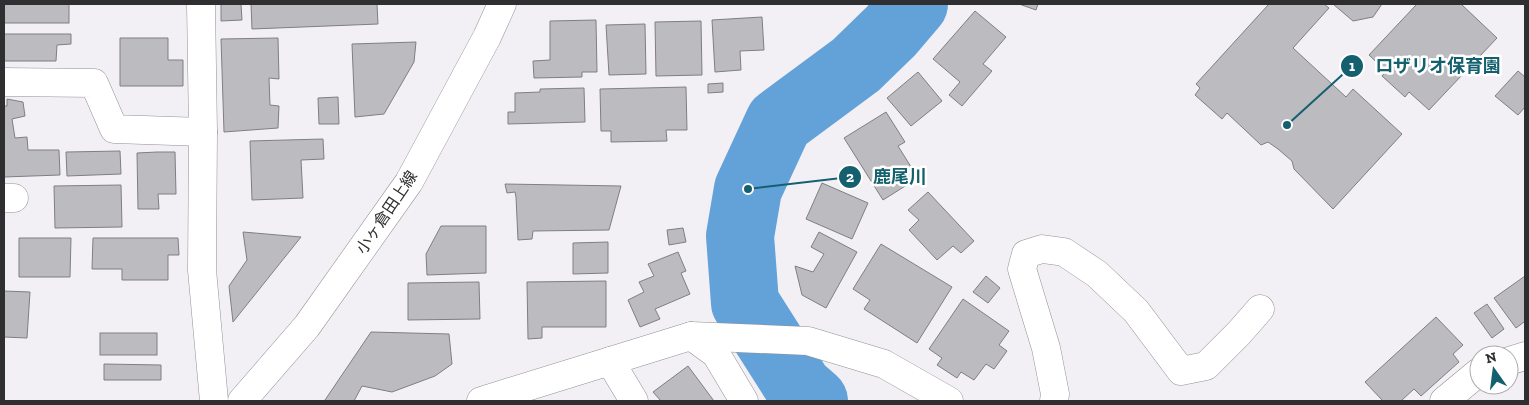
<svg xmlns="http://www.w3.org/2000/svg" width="1529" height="405" font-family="'Zilla Slab','Noto Sans JP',serif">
	<rect width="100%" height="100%" fill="#f2f0f5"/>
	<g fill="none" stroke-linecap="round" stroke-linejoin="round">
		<path stroke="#63a2d9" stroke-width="68" d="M814,401L799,388L745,303L740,236L748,189L779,122L856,65L891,31L914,4"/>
	</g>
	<g fill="#bcbcc0" stroke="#7f7f83">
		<rect x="4" y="4" width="65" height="19"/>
		<path d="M221,4H241L242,20L221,21Z"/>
		<path d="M251,4H377L378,24L252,29Z"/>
		<path d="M1019,4H1038L1036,10Z"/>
		<path d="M1269,4H1324L1329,8L1293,48L1346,97L1353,89L1402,134L1333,209L1294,169L1292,161L1278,149L1268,142L1261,145L1227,113L1222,119L1195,95L1200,88L1196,84Z"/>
		<path d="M1333,4H1382L1373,17L1353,21Z"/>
		<path d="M1417,4H1461L1497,38L1429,110L1409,92L1405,97L1382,76L1386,71L1369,55Z"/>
		<path d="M975,11L1006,37L983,64L992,71L962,106L949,95L960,82L933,59Z"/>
		<path d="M762,17L764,50L740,51L741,70L715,72L712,20Z"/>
		<path d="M596,20L597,72H582V77L534,78L533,61L550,60V21Z"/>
		<path d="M701,21L702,75L656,76L655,22Z"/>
		<path d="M645,24L646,74L609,75L606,25Z"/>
		<path d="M4,34H71V44L57,45L56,61H4Z"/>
		<path d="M120,38H168V60H183V86H120Z"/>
		<path d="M278,38L279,79L269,78L270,105L279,106L278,128L224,132L221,39Z"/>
		<path d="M416,42L414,62L384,114L355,117L352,44Z"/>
		<path d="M1518,71L1525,77V107L1518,115L1495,96Z"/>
		<path d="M918,72L942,101L911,126L887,98Z"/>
		<path d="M723,83V92L708,93V84Z"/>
		<path d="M686,87L687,130H666L667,141L611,142V131H601L600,89Z"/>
		<path d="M584,88L585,122L508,124V112H515V93L540,92V89Z"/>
		<path d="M338,97L339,124H319L318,98Z"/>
		<path d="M7,99L23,102L25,116L12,119L15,138L27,137L28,150H59L60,175L4,177V106H7Z"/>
		<path d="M886,112L905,142L898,146L918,178L883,200L844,138Z"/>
		<path d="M323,139L324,159L301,160L303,198L252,200L250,141Z"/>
		<path d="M120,151L121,174L67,176L66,152Z"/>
		<path d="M157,152H175L176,194H158L159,209H138L137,153Z"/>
		<path d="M822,183L868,203L852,239L806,219Z"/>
		<path d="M505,184L621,186L609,230L533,231L532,239L518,240L516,197L515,192L507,193Z"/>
		<path d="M121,185L122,227L55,228L54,186Z"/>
		<path d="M928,192L974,241L961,253L953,246L937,260L909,230L919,220L908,210Z"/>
		<path d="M441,226H486V273L427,275L426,254Z"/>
		<path d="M683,228L686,242L669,245L667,230Z"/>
		<path d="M243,232L301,237L233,322L229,286L247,260Z"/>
		<path d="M819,232L857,252L826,308L802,295L795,266L813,272L824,254L811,247Z"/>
		<path d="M19,238H71L70,277H19Z"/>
		<path d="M93,238H178L179,255H168V280H122V269H92Z"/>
		<path d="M608,242V273L573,274V243Z"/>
		<path d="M881,244L952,287L917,343L864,309L870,300L853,289Z"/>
		<path d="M678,252L686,271L681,273L690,294L655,309L660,319L640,327L628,300L644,292L639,282L654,276L648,264Z"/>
		<path d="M986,276L1000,288L988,303L973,292Z"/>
		<path d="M1525,276V323L1524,322L1516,328L1494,298Z"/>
		<path d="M606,281V327H542V338L528,339L527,282Z"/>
		<path d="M479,282L480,319L408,320V283Z"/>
		<path d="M4,291L30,292L27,338L4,337Z"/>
		<path d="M963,299L1009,331L999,345L1007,351L994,369L986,364L974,380L961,372L957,378L937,365L942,358L929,349Z"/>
		<path d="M1487,304L1504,329L1492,338L1474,313Z"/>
		<path d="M1436,317L1463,345L1453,354L1459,362L1421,396L1414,389L1402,400L1403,401H1383L1365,382Z"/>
		<path d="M371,332L449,334L452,364L435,376L392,392L362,386L354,401H327L325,400Z"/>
		<rect x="100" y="333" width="57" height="22"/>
		<path d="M104,364L161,365V380H104Z"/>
		<path d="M688,366L714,401H661L653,392Z"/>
	</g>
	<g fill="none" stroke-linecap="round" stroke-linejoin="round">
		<g stroke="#929195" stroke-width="29">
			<g id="minor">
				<path d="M201,4L203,132L202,270L214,401"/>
				<path d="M4,82L94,83L114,129L203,132"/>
				<path d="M4,198H14"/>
				<path d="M691,336L716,354L744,401"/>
				<path d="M610,361L634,401"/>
				<path d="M1509,361L1525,356"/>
				<path d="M481,401L691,336L808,341L884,364L949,401"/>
				<path d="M1054,401L1055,394L1046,348L1022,269L1026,254L1042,249L1064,252L1097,274L1136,311L1181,371L1206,366L1239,333L1260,309"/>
				<path d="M1444,401L1479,372"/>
			</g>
		</g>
		<g stroke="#929195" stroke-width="29">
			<path id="major" d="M242,401L307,326L409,182L487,37L502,4"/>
		</g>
		<use href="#minor" stroke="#fff" stroke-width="28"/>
		<use href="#major" stroke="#fff" stroke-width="28"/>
	</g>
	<g text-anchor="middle" stroke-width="5" stroke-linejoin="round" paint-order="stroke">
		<g font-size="16" fill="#2f2e30" stroke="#fff">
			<text transform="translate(386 212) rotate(-56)" y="6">小ヶ倉田上線</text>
		</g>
	</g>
	<path fill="none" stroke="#15606e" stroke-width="2" d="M1287 125L1352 66M748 189L850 177"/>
	<g fill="#15606e" stroke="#fff" stroke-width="2">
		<circle cx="1287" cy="125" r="5"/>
		<circle cx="748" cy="189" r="5"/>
		<circle cx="1352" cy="66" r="12"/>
		<circle cx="850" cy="177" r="12"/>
	</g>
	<g font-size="15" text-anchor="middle" font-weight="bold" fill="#fff">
		<text x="1352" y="71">1</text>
		<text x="850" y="182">2</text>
	</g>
	<g font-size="18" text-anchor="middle" font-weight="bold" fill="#15606e" stroke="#fff" stroke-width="5" stroke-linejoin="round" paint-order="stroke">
		<text x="1438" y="72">ロザリオ保育園</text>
		<text x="900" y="183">鹿尾川</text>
	</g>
	<rect width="1529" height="405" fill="none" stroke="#2f2e30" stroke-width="10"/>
	<g transform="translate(1494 370) rotate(346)"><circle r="24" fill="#ffffff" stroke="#acabac"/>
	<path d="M0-4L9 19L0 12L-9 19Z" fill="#15606e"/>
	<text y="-8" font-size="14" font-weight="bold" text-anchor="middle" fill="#2f2e30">N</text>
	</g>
</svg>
